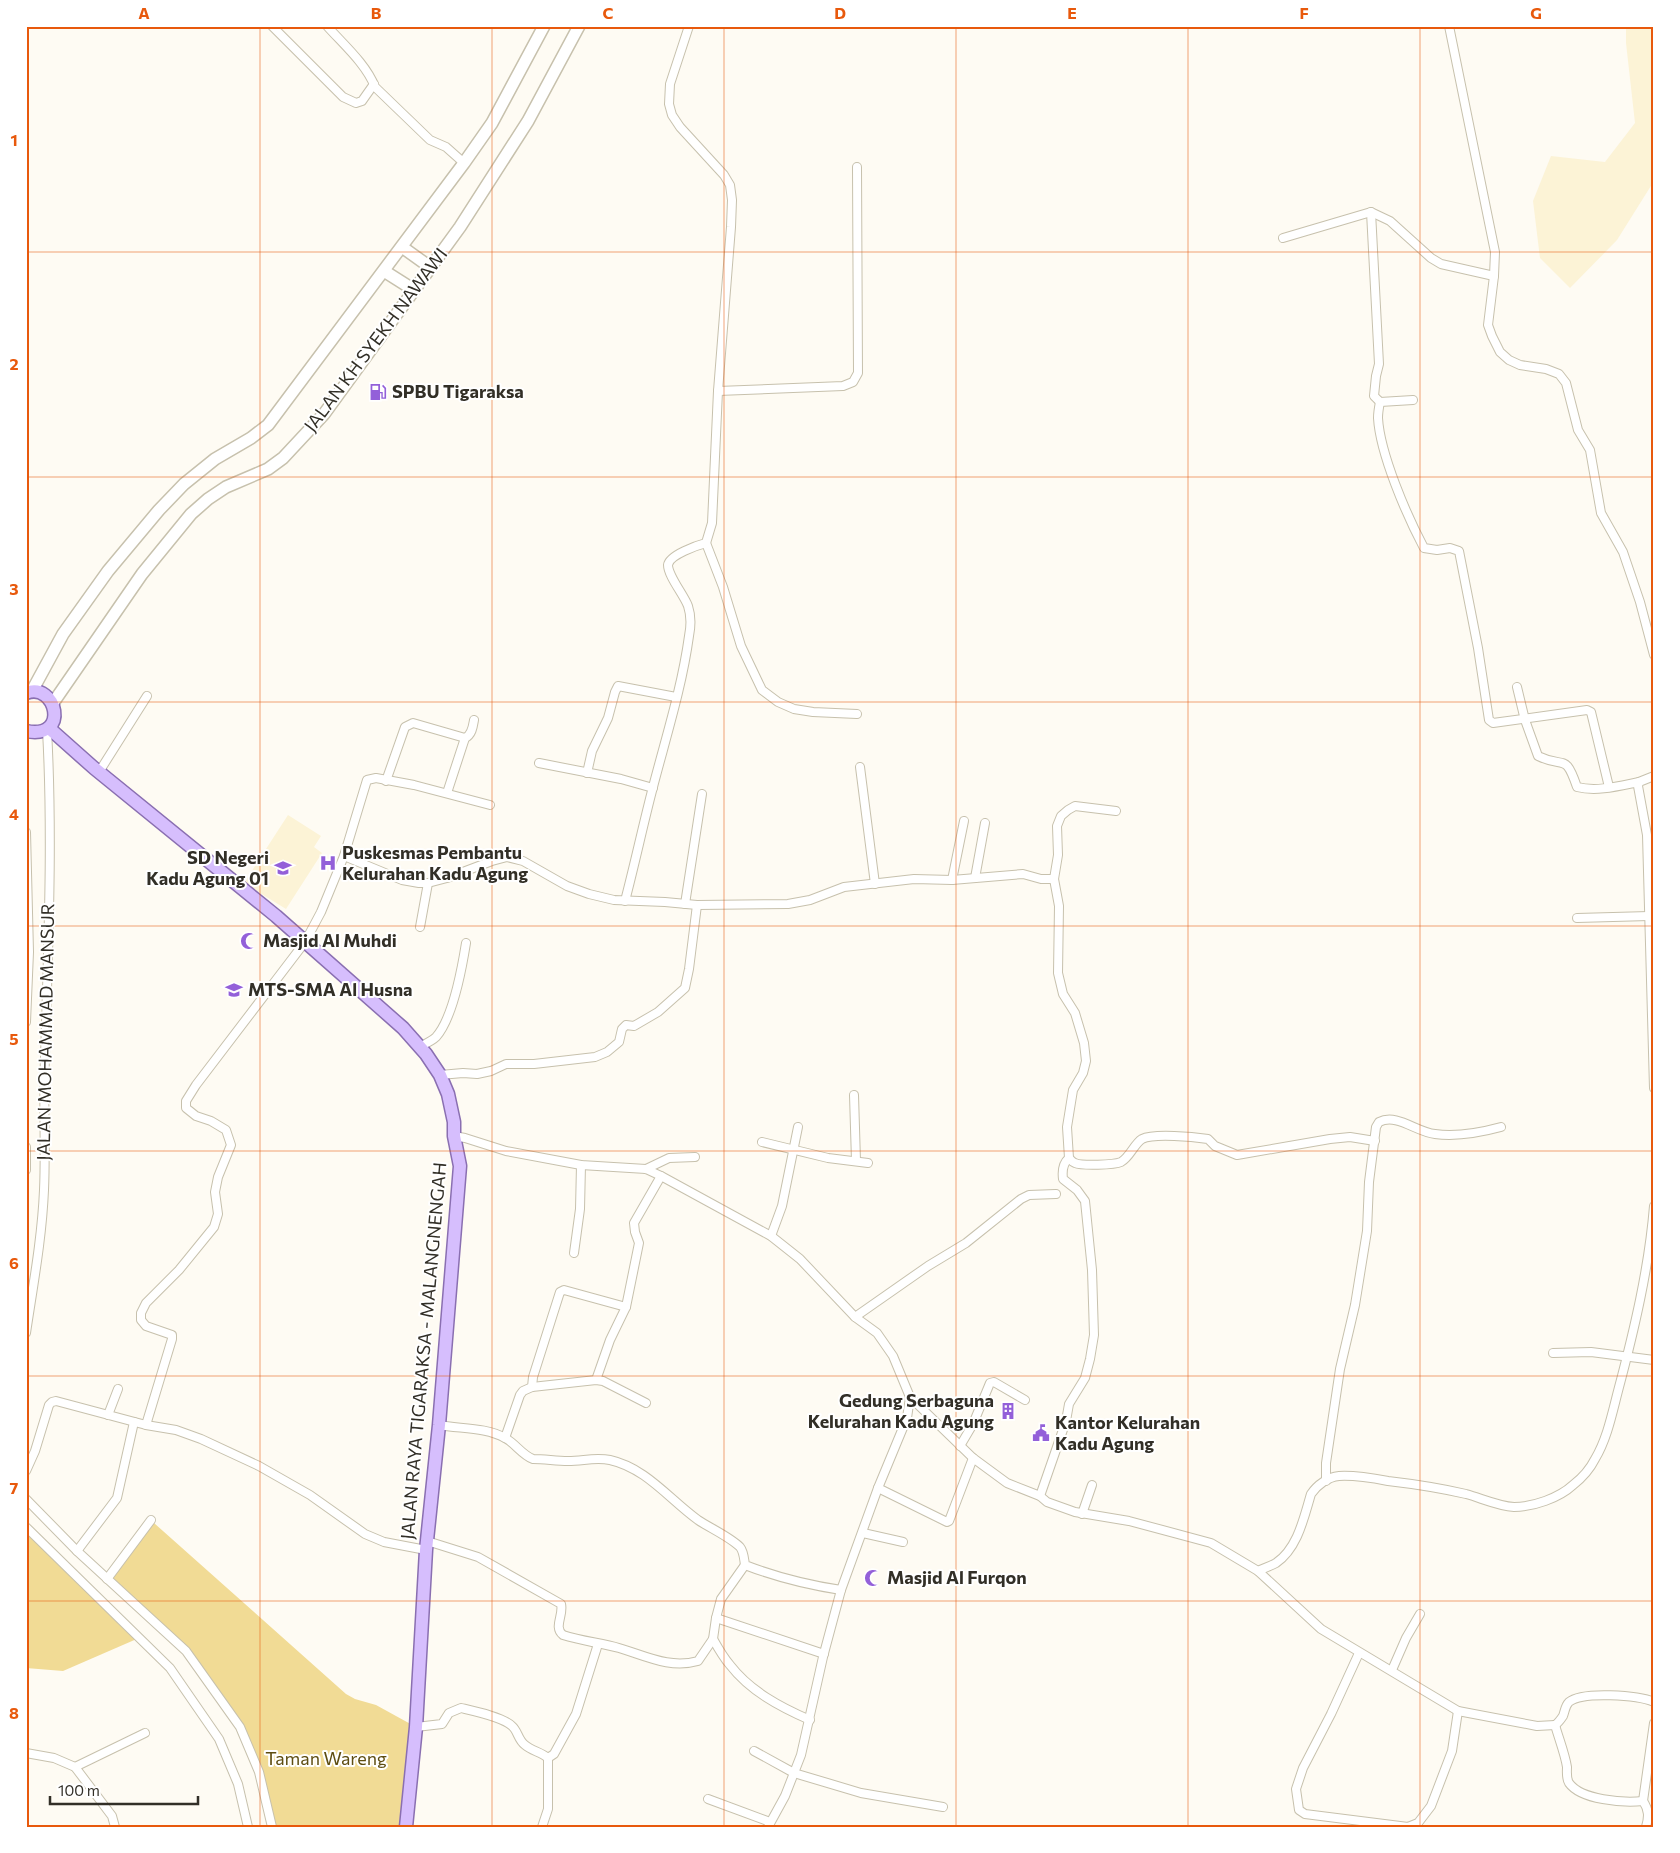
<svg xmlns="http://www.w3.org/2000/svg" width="1680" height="1853" font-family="Commissioner,sans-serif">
	<rect width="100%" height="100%" fill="#fefbf3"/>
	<g fill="#fcf3d6">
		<path d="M1626,26H1654V181L1617,240L1570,288L1540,258L1533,201L1551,156L1605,162L1635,123L1626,43Z"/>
		<path d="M288,815L321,836L314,847L322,853L286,909L244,883Z"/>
	</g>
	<g fill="#f1db95">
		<path d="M154,1523L346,1694L355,1699L376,1705L416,1727L406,1827H272L259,1772L240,1727L186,1651L110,1581Z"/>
		<path d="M26,1527L139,1638L63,1671L26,1668Z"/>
	</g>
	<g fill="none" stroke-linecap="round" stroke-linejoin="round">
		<g stroke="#c7c1ad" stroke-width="10">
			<g id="minor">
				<path d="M272,26L343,97L356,103L362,101L374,84"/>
				<path d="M327,26C344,45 366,64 375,87L430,140L446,147L464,163"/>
				<path d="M1449,26L1495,252L1494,276L1488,325L1492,336L1500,352L1509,360L1520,365L1546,369L1559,374L1566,383L1578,430L1590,450L1601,513L1623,552L1640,602L1654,655"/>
				<path d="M1371,212L1379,364L1376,376L1374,396L1380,402L1413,400"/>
				<path d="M1283,238L1371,212L1390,221L1431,258L1441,264L1494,276"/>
				<path d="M718,391L843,386L853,382L858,373L857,167"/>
				<path d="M1380,402C1379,407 1378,413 1378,418C1380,454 1407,516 1424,548L1437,550L1450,548L1459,551L1478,648L1489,720L1493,723L1587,710L1591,712L1609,787"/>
				<path d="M706,543L723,587L741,646L762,690L778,702L794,709L813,712L857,714"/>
				<path d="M1517,687L1525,720L1538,756C1565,769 1565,752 1577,787C1597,792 1619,786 1639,782"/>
				<path d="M539,763L621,779L653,788"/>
				<path d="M860,767L875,884"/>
				<path d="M99,772L147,696"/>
				<path d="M587,773L592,751L608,718L615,692L618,686L676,697"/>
				<path d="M1654,776L1639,782L1638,786L1647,835L1654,1088"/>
				<path d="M386,781L405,727L413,723L465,738"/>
				<path d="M447,793L465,738C472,735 473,726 474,720"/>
				<path d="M26,832L29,952L26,1022"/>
				<path d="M344,856L402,880L419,883H428L447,878L492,861L507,857L523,861L567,886L589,894L614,900L665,902L697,905L788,904L810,900L844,887L914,879L952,880L1023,874L1041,879H1054L1058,855L1057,826L1061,816L1068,810L1075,806L1116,811"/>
				<path d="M975,878L985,823"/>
				<path d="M1054,879L1059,906L1058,973L1063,994L1075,1013L1084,1043L1086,1061L1083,1073L1073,1090L1067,1127L1069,1158C1071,1160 1072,1162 1075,1163C1082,1166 1114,1165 1121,1162C1130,1157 1134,1144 1142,1139C1154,1133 1194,1137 1208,1139L1215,1146L1237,1155L1330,1139L1350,1137L1375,1141"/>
				<path d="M952,880L964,821"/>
				<path d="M625,901C635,863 643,825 653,787C666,737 682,687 689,636C691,626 691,615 688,606C684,595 668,576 668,565C669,555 698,545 706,543L712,523L718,391L731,227L732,200L730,185L724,175L680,127L672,115L669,104L670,84L689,26"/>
				<path d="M685,904L702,794"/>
				<path d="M1577,918L1649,916"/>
				<path d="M420,927L428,883"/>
				<path d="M419,1047C425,1044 432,1041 436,1037C453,1018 462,968 466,943"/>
				<path d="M440,1075L463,1073L477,1074L491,1071L506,1064H534L595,1057L607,1052L619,1042L622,1029L626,1025L634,1026L658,1012L685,988L689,969L697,905"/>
				<path d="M854,1095L856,1161"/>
				<path d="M454,1136L465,1138L506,1151L581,1165L646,1169L661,1176L771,1236L800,1259L855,1317L877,1333L893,1356L910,1397L973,1458L1007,1483L1040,1496L1047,1502L1075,1512L1129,1521L1211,1543L1258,1571L1321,1629L1458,1711L1537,1726L1555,1725C1559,1739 1565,1754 1567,1767C1567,1772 1566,1778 1569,1783C1581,1800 1623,1803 1643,1801C1649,1810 1649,1817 1646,1827"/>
				<path d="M762,1142L828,1158L868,1163"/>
				<path d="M26,1147V1170"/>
				<path d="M646,1169L669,1158L695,1157"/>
				<path d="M771,1236L782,1206L798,1127"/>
				<path d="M574,1253L580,1209L581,1165"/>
				<path d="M855,1317L928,1266L966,1243L1021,1199L1029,1195L1056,1194"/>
				<path d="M26,1333C33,1286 42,1238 44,1190C46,1146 43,1102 45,1058C48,949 53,839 47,730"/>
				<path d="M1553,1353L1591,1352L1654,1360"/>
				<path d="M596,1380L610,1340L626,1307L639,1243L635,1232L634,1223L661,1176"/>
				<path d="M532,1387L596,1380L603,1381L646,1403"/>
				<path d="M108,1415L118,1389"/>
				<path d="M146,1425L172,1339V1335L146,1326L141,1320V1313L146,1303L179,1270L214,1227L218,1214L215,1192L218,1177L231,1145L226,1130L211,1121L196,1116L186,1108V1101L196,1085L305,942L321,912L344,856L367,780L376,778L414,785L490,805"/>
				<path d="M439,1425C460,1429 486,1427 505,1438C515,1443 522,1455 533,1459C545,1459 556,1461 568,1461C583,1461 595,1457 610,1460C646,1468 669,1499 698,1520C710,1528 730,1537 740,1547C744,1552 744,1559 745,1565C776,1577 808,1585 841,1590"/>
				<path d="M505,1438L520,1395L523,1391L532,1387L533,1377L560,1292L564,1290L626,1307"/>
				<path d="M960,1446L973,1424L990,1383L994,1382L1025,1400"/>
				<path d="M26,1471L35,1451L49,1405L52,1402L56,1401L146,1425L176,1430L201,1439L259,1466L310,1495L365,1534L384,1542L426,1550"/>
				<path d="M1326,1481V1463L1340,1369L1355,1305L1367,1231L1369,1182L1376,1127L1379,1122C1397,1113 1416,1132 1435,1134C1458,1137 1479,1133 1501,1127"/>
				<path d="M878,1488L947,1522L949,1521L973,1458"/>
				<path d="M1040,1496L1066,1421L1069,1404L1085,1378L1090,1359L1094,1335L1092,1270L1085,1201L1077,1190L1063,1179C1062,1171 1063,1163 1069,1158"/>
				<path d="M26,1499L77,1551L186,1651L240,1727L259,1772L272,1827"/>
				<path d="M1082,1514L1092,1485"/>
				<path d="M26,1527L170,1668L219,1739L238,1784L248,1827"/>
				<path d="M863,1533L903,1542"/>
				<path d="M427,1541L478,1557L561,1604C564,1615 553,1627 563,1635C582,1641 601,1643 619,1648C646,1656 670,1669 698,1661L713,1639L716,1618L721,1599L745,1565"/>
				<path d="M77,1551L117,1498L134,1422"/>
				<path d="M1258,1571C1264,1568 1271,1566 1276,1563C1298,1548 1304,1517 1311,1494C1317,1485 1328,1477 1339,1476C1355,1475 1372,1478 1388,1481C1414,1484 1440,1488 1466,1494C1481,1498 1498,1506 1514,1507C1533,1507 1559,1498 1573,1485C1582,1478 1590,1469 1595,1459C1607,1439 1612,1414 1618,1391C1634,1331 1649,1268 1654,1206"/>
				<path d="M107,1579L151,1520"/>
				<path d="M716,1618L824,1654"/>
				<path d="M713,1639C718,1648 723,1657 730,1665C750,1691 780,1707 810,1720"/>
				<path d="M1359,1653L1331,1714L1303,1768L1296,1789L1299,1810L1305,1814L1408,1827L1418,1823L1431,1806L1452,1751L1458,1711"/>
				<path d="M1392,1670L1406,1638L1420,1614"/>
				<path d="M1555,1725C1558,1723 1561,1719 1563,1716C1565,1711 1565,1706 1569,1702C1582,1691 1638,1695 1654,1702"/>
				<path d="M416,1727L442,1724L449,1713L461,1708C474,1711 503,1717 512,1726C518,1731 518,1740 525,1745C532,1751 541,1752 548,1758L554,1754L576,1714L598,1644"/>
				<path d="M754,1751L794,1773L861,1793L943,1807"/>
				<path d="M26,1753L54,1758L75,1767L112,1816L115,1827"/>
				<path d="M75,1767L145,1733"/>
				<path d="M708,1799L770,1822"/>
				<path d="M1643,1801L1654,1723"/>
				<path d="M542,1827L548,1809V1758"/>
				<path d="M768,1827L785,1796L801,1755L823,1657L841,1590L878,1488L907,1418L910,1397"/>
			</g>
		</g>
		<g stroke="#c7c1ad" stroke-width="14">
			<g id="secondary">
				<path d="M402,247L430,267"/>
				<path d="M384,271L414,290"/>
				<path d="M32,691L63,634L108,571L159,510L184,484L215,459L251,438L268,425L464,163L492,123L544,26"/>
				<path d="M53,703L142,574L191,514L208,499L226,487L268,469L283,458L324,414L460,227L528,121L579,26"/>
			</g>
		</g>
		<g stroke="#8a6fb1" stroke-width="15">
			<g id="primary">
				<path d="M26,693C56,681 71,740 26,731"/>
				<path d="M49,728L94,768L276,916L403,1028L426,1054L440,1075L448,1094L454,1122V1136L460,1166L439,1425L426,1550L416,1727L406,1827"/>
			</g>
		</g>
		<use href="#minor" stroke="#fff" stroke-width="8"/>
		<use href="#secondary" stroke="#fff" stroke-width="11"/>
		<use href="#primary" stroke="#d6befd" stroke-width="12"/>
	</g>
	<path fill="none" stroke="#e8590c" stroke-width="1" stroke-opacity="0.55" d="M260,26V1827M492,26V1827M724,26V1827M956,26V1827M1188,26V1827M1420,26V1827M26,252H1654M26,477H1654M26,702H1654M26,926H1654M26,1151H1654M26,1376H1654M26,1601H1654"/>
	<defs>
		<g id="fuel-bare" transform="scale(1.35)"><path d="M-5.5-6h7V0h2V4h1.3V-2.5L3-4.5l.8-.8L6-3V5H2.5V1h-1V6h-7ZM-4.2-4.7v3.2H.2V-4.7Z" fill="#9360d9" stroke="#fff" stroke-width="2.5" paint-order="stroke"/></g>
		<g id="hospital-bare" transform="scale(1.35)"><path d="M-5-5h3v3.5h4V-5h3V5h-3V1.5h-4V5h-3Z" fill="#9360d9" stroke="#fff" stroke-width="2.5" paint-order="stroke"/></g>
		<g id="school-bare" transform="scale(1.35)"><path d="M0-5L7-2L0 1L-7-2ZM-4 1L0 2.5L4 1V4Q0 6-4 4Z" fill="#9360d9" stroke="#fff" stroke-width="2.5" paint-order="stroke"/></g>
		<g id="mosque-bare" transform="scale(1.35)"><path d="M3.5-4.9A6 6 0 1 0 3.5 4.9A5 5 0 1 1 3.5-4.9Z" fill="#9360d9" stroke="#fff" stroke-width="2.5" paint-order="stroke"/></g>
		<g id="building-bare" transform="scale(1.35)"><path d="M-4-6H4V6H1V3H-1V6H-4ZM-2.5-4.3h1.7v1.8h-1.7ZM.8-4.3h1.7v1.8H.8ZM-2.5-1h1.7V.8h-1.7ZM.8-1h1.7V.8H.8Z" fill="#9360d9" stroke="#fff" stroke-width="2.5" paint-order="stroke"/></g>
		<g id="civic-bare" transform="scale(1.35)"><path d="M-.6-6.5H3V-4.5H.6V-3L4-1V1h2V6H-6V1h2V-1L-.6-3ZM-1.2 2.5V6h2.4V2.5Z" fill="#9360d9" stroke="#fff" stroke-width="2.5" paint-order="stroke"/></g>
	</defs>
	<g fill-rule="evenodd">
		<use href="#fuel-bare" x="378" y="392"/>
		<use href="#hospital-bare" x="328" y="863"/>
		<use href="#school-bare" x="283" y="868"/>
		<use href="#mosque-bare" x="249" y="941"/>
		<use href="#school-bare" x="234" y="990"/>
		<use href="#building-bare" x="1008" y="1411"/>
		<use href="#civic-bare" x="1041" y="1433"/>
		<use href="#mosque-bare" x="873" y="1578"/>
	</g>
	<g text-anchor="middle" stroke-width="4" stroke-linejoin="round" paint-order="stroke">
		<g font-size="18" fill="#322f27" stroke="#fff">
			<text transform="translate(376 340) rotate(-53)" y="6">JALAN KH SYEKH NAWAWI</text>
			<text transform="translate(46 1032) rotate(-89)" y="6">JALAN MOHAMMAD MANSUR</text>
			<text transform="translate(424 1351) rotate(-85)" y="6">JALAN RAYA TIGARAKSA - MALANGNENGAH</text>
		</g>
		<g font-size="18" font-weight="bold" fill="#322f27" stroke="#fff" text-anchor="start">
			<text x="392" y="398">SPBU Tigaraksa</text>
			<text x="342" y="859">Puskesmas Pembantu<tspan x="342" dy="21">Kelurahan Kadu Agung</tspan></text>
			<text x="269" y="864" text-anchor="end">SD Negeri<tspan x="269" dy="21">Kadu Agung 01</tspan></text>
			<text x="263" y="947">Masjid Al Muhdi</text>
			<text x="248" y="996">MTS-SMA Al Husna</text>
			<text x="994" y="1407" text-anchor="end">Gedung Serbaguna<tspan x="994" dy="21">Kelurahan Kadu Agung</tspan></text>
			<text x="1055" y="1429">Kantor Kelurahan<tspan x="1055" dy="21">Kadu Agung</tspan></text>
			<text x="887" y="1584">Masjid Al Furqon</text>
		</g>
		<g font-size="18" fill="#5e4d11" stroke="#fff">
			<text x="326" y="1765">Taman Wareng</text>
		</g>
	</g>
	<rect width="1680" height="1853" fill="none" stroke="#ffffff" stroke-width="55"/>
	<path d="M50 1796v8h148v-8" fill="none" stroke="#322f27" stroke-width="2.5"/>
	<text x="58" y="1796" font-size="15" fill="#322f27" stroke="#ffffff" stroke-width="4" paint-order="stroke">100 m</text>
	<rect x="28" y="28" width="1624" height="1798" fill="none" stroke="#e8590c" stroke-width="2"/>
	<g font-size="16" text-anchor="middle" font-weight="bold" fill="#e8590c">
		<text x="144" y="19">A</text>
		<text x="376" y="19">B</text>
		<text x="608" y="19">C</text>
		<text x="840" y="19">D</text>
		<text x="1072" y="19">E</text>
		<text x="1304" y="19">F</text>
		<text x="1536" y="19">G</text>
		<text x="14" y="146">1</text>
		<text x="14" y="370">2</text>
		<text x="14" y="595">3</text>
		<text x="14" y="820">4</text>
		<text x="14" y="1045">5</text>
		<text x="14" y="1269">6</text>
		<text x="14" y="1494">7</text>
		<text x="14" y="1719">8</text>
	</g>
</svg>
